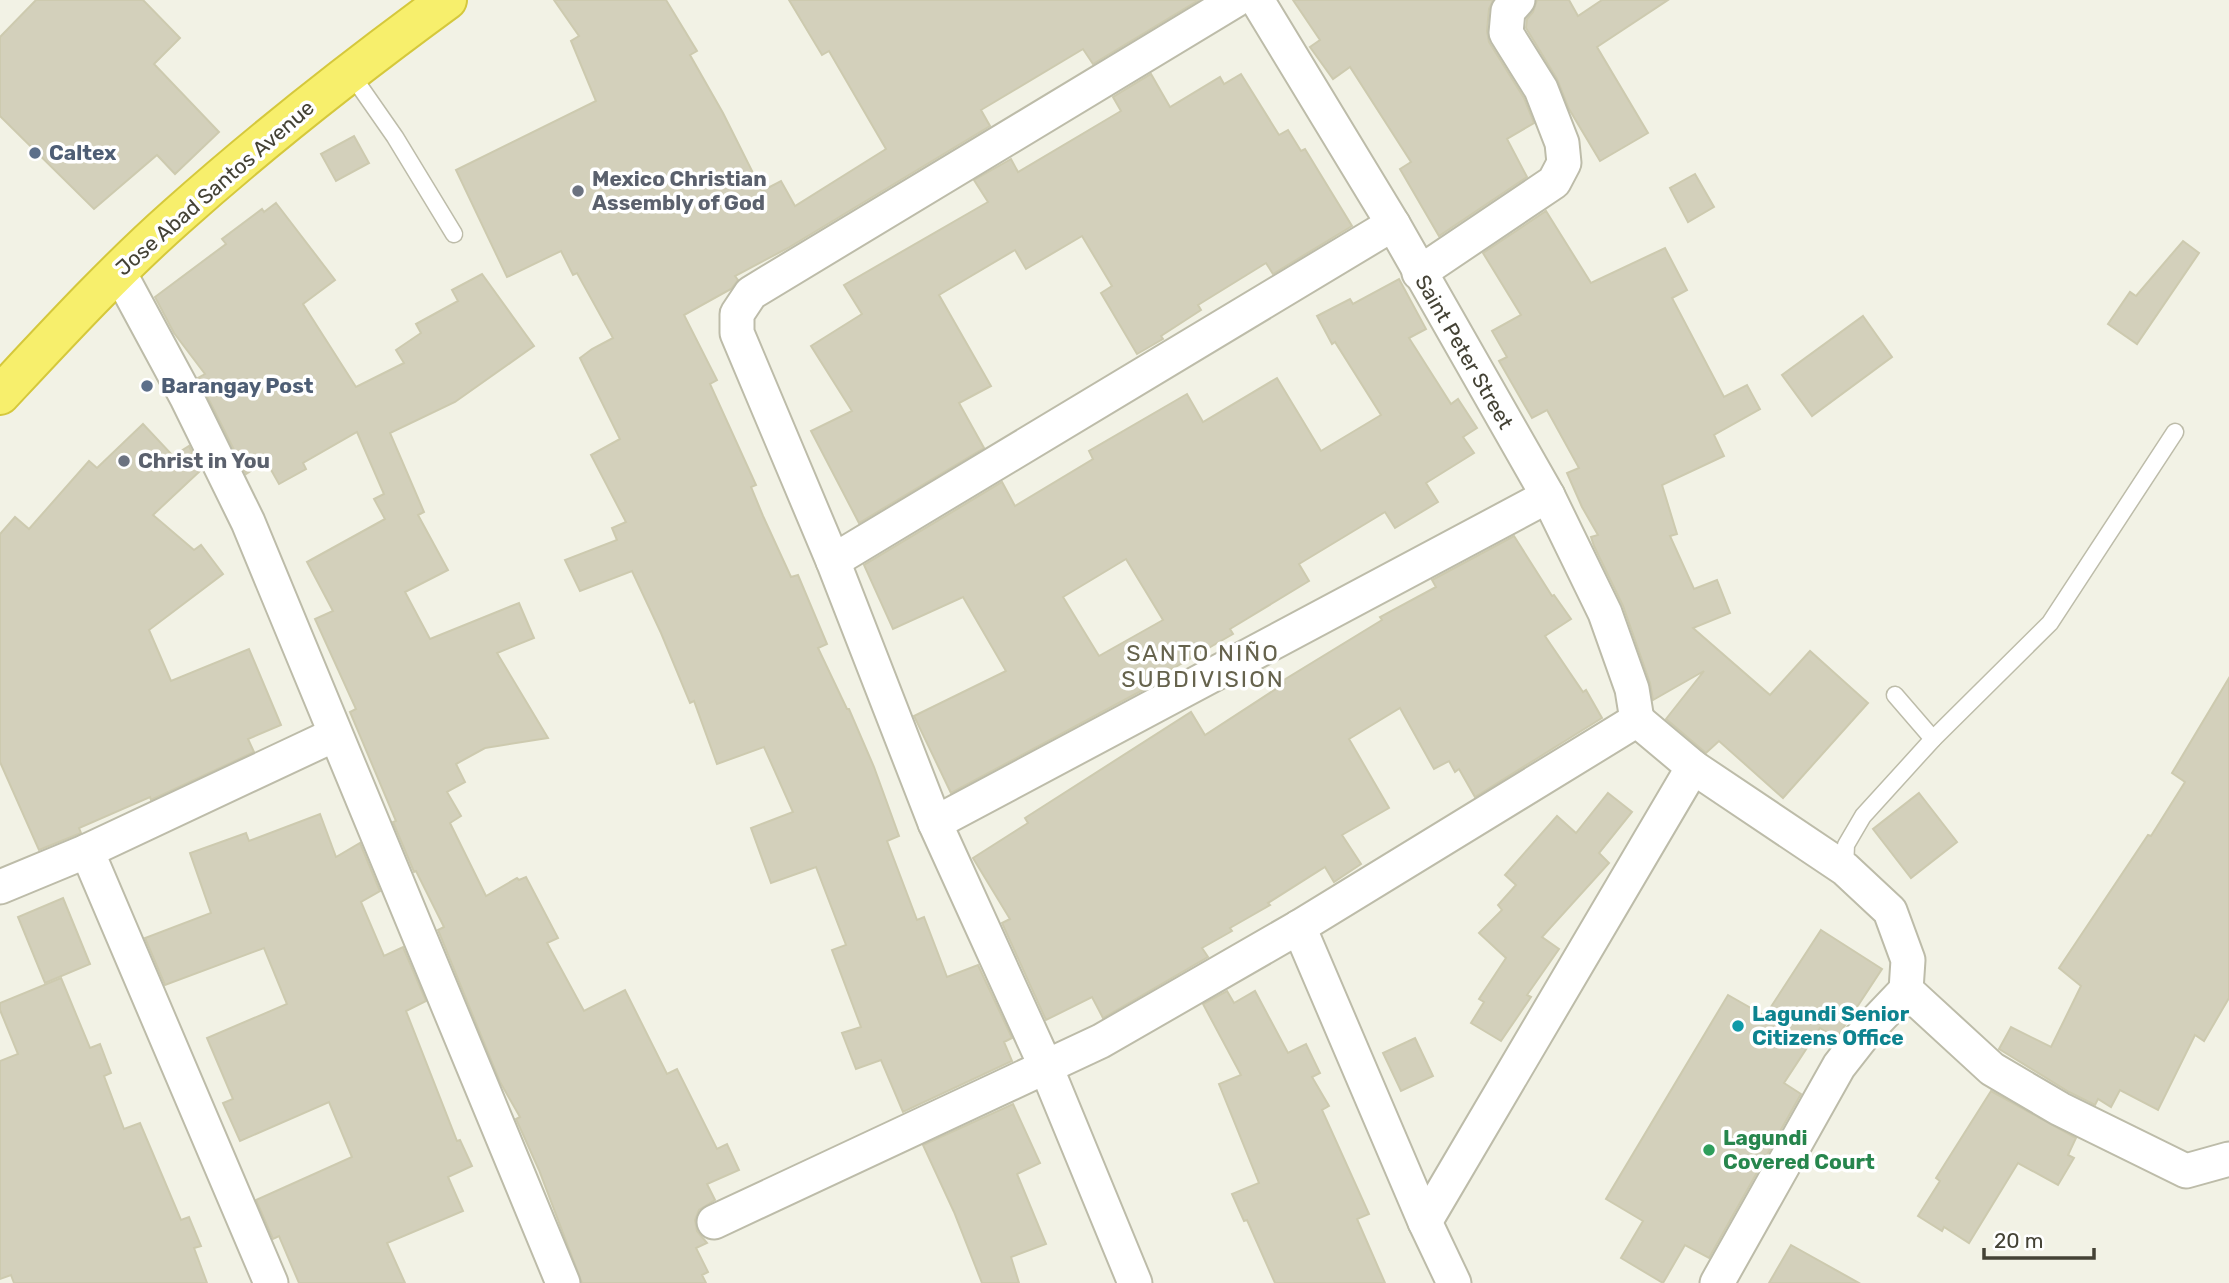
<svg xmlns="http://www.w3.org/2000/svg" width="2229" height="1283" font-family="Rubik,sans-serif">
	<rect width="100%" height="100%" fill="#f2f2e5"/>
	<g fill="#d3d0bb" stroke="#cdcaaf" stroke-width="2" fill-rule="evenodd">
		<path d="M36,0H143L180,38L154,64L219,132L175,174L157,155L94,209L0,116V37Z"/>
		<path d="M554,0H666L697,51L690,55L723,113L762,191L781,181L795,206L886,149L829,51L822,55L789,0H1199L1093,64L1083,49L981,110L990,126L788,248L735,276L738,280L731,289L684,315L717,380L710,384L756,485L751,487L763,516L791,577L798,575L827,644L818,648L847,709H849L874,767L899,836L887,841L917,920L924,917L947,977L978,965L1012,1038L1004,1042L1012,1061L903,1112L881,1060L856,1069L842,1033L861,1027L832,950L846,945L816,867L771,883L751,828L793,812L764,747L717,764L694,701L690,703L661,633L632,571L580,591L565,560L617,540L612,528L626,522L591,455L620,439L580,358L592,349L613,338L577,273L573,275L561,251L507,277L456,170L596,101L571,41L579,36Z"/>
		<path d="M1293,0H1493L1489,9L1487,31L1489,42L1524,98L1534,123L1507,139L1527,177L1439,236L1400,169L1411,162L1350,67L1333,79L1310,47L1320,40Z"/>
		<path d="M1537,0H1569L1578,16L1602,0H1668L1597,47L1648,133L1600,161L1569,109L1557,79L1526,28L1527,19L1533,12Z"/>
		<path d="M1151,74L1170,107L1220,77L1224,84L1241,74L1279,135L1288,130L1301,151L1305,149L1352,226L1273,274L1266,263L1198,305L1201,310L1161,336L1163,339L1137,354L1101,293L1112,286L1082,236L1026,269L1015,250L939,295L991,386L959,403L984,448L859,523L811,431L852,411L811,346L862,314L844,285L988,202L974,180L1011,159L1018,172L1121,111L1113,97Z"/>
		<path d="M354,136L369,163L336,181L321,154Z"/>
		<path d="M1695,174L1714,207L1688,222L1670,188Z"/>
		<path d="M276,203L335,280L303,304L356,387L404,363L396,350L421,333L416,324L458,301L452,290L482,274L534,346L455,402L390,433L424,512L418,515L448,570L405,592L430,639L519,603L534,638L497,653L548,738L485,748L456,764L465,782L447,792L461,816L450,823L486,896L517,878L519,880L526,877L558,938L547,943L584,1011L625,990L667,1074L677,1069L717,1149L727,1144L739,1170L707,1184L715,1200L699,1210L695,1220L697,1231L707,1243L696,1248L708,1272L702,1275L706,1283H582L539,1170L516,1119L520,1117L500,1082L438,930L444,927L416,871L414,872L393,822L396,821L350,712L356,709L315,619L333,611L307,562L385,519L374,499L384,494L357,432L303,463L306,469L279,484L266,461L246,474L198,378L205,374L174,333L155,297L226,244L222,239L262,209L264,212Z"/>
		<path d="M1546,211L1591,283L1665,248L1687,290L1672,298L1724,397L1747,385L1760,409L1714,435L1724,456L1662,485L1677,534L1670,536L1694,589L1717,580L1730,613L1693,628L1770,695L1810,651L1868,703L1783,798L1719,741L1706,753L1666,719L1704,671L1653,700L1650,683L1623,606L1594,546L1591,537L1598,535L1582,507L1567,473L1579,468L1547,410L1532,418L1499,361L1507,357L1492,331L1521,315L1483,253Z"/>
		<path d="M2183,241L2199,253L2137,344L2108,324L2130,292L2136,296Z"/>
		<path d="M1399,279L1426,329L1409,338L1451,404L1458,399L1477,428L1463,437L1474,453L1426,483L1438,502L1395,528L1385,512L1299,564L1309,581L1230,629L1233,634L1167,672L1169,676L951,793L914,716L1006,671L963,597L893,629L864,565L1002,482L1015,506L1093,459L1089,451L1187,394L1203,422L1277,378L1321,451L1381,415L1335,342L1332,344L1317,316L1350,299L1353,304ZM1126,559L1163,620L1099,656L1063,597Z"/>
		<path d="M1863,316L1892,357L1812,416L1782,375Z"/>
		<path d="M143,424L173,456L189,446L201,470L153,515L194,550L201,545L223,574L149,630L171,681L249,649L281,725L248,739L254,752L151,800L150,797L79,828L81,833L39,850L0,762V534L15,517L29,529L89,461L97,468Z"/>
		<path d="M1514,536L1552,596L1554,595L1571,619L1545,636L1583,692L1586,690L1602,718L1475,797L1459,769L1455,772L1449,761L1434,769L1400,708L1349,739L1389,808L1342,835L1361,864L1334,882L1325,867L1268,903L1270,905L1230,928L1232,931L1202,948L1208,957L1103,1018L1092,997L1046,1020L1002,923L1010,919L973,858L1028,823L1025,818L1191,712L1205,735L1285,683L1284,680L1382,620L1380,617L1436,587L1432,580Z"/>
		<path d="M2229,678V998L2204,1041L2195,1035L2158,1110L2120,1090L2111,1107L2098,1099L2095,1105L2069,1092L1999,1049L2011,1027L2051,1047L2081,986L2059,968L2148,835L2151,836L2185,782L2172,773Z"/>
		<path d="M1608,793L1632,812L1599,853L1609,863L1542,937L1559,949L1527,995L1531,997L1501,1041L1471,1023L1484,1002L1479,999L1506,958L1479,933L1502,910L1498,905L1516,885L1505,875L1557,816L1576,833Z"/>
		<path d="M1919,793L1957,842L1911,878L1873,829Z"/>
		<path d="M320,814L336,857L360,843L380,891L361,902L384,956L403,947L426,1001L406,1011L457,1141L460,1140L472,1166L448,1177L463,1211L387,1243L405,1283H299L279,1236L273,1239L256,1200L352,1157L329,1102L240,1141L223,1103L233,1099L207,1038L287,1004L264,948L165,985L145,938L211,913L190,853L246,833L249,841Z"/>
		<path d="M63,898L90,964L45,983L18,917Z"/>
		<path d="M1821,930L1882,969L1836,1039L1820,1028L1784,1083L1801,1094L1709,1258L1685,1245L1663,1283L1621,1258L1643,1221L1606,1199L1728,995L1765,1016Z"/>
		<path d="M61,978L90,1048L100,1044L111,1073L104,1076L124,1129L140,1123L181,1220L189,1217L201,1246L194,1248L207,1283H14L11,1275L0,1279V1061L18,1054L0,1010V1003Z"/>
		<path d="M1227,991L1234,1003L1255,991L1288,1053L1306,1044L1320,1073L1312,1077L1329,1106L1322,1110L1369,1214L1357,1219L1385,1283H1275L1247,1220L1244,1221L1232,1194L1259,1183L1219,1084L1241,1075L1203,1004Z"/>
		<path d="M1415,1038L1433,1076L1401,1091L1383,1053Z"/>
		<path d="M1991,1091L2076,1138L2068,1155L2074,1158L2058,1185L2018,1163L1969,1243L1944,1227L1942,1231L1918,1216L1940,1181L1936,1178Z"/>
		<path d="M1013,1104L1040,1163L1017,1174L1046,1244L1011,1257L1019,1283H982L954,1212L923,1145Z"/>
		<path d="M1791,1245L1859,1283H1769Z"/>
	</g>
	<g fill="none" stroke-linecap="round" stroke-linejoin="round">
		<g stroke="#bdbca9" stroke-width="19">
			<g id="lane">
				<path d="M349,71L395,137L454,234"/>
				<path d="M1895,695L1933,739"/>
				<path d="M1845,869L1846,845L1863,816L1933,739L2050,623L2175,432"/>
			</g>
		</g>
		<g stroke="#bdbca9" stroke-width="37">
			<g id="street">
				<path d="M1257,0L1393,224L1548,496L1605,613L1632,689L1637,720"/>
				<path d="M119,272L187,398L248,522L563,1283"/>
				<path d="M1419,273L1554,182L1564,163L1562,143L1541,89L1506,33L1508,11L1518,0"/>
				<path d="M833,561L1393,224"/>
				<path d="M1637,720L1693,767L1845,869L1890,911L1908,960L1906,990L1992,1069L2060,1109L2186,1171L2229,1159"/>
				<path d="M935,823L1548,496"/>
				<path d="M87,851L271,1283"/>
				<path d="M0,887L87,851L334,735"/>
				<path d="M1299,927L1425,1222L1454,1283"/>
				<path d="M714,1222L1101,1041L1299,927L1637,720"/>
				<path d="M1425,1222L1693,767"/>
				<path d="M1135,1283L1046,1067L935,823L833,561L737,333V314L751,293L1236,0"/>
				<path d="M1717,1283L1839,1066L1864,1034L1906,990"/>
			</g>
		</g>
		<g stroke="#d5c83c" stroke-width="42">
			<path id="highway" d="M0,395C57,334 114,272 176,217C262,140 354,68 447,0"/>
		</g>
		<use href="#lane" stroke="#fff" stroke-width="16"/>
		<use href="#street" stroke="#fff" stroke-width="33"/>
		<use href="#highway" stroke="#f7ef6c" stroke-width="38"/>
	</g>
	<g fill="#5c6f8a" stroke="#fff" stroke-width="2.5">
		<circle cx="35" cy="153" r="7"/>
		<circle cx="147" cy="386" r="7"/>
	</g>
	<g fill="#6b7280" stroke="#fff" stroke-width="2.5">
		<circle cx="578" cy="191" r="7"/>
		<circle cx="124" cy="461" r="7"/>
	</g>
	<circle fill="#0f9aa8" stroke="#fff" stroke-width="2.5" cx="1738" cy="1026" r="7"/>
	<circle fill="#2e9e5b" stroke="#fff" stroke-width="2.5" cx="1709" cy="1150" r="7"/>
	<g text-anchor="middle" stroke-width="7" stroke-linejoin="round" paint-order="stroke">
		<g font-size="21" font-weight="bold" fill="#4e5e75" stroke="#fff" text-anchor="start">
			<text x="49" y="160">Caltex</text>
			<text x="161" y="393">Barangay Post</text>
		</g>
		<g font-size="21" font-weight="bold" fill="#5b616d" stroke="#fff" text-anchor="start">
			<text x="592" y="186">Mexico Christian<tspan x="592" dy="24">Assembly of God</tspan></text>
			<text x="138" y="468">Christ in You</text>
		</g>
		<g font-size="21" fill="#444235" stroke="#fff">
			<text transform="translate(215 188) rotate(-41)" y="7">Jose Abad Santos Avenue</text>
			<text transform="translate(1464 352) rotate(60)" y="7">Saint Peter Street</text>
		</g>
		<g font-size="21" font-weight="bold" fill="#0d838f" stroke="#fff" text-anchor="start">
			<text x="1752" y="1021">Lagundi Senior<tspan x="1752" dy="24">Citizens Office</tspan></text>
		</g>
		<g font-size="21" font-weight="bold" fill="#27864d" stroke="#fff" text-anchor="start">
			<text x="1723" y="1145">Lagundi<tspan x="1723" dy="24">Covered Court</tspan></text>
		</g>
		<g font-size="23" letter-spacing="2" fill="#66634d" stroke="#fff">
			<text x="1203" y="661">SANTO NIÑO<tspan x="1203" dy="26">SUBDIVISION</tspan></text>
		</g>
	</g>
	<path d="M1984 1248v10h110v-10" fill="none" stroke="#444235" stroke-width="3.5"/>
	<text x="1994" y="1248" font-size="21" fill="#444235" stroke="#ffffff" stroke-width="5" paint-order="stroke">20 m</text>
</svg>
